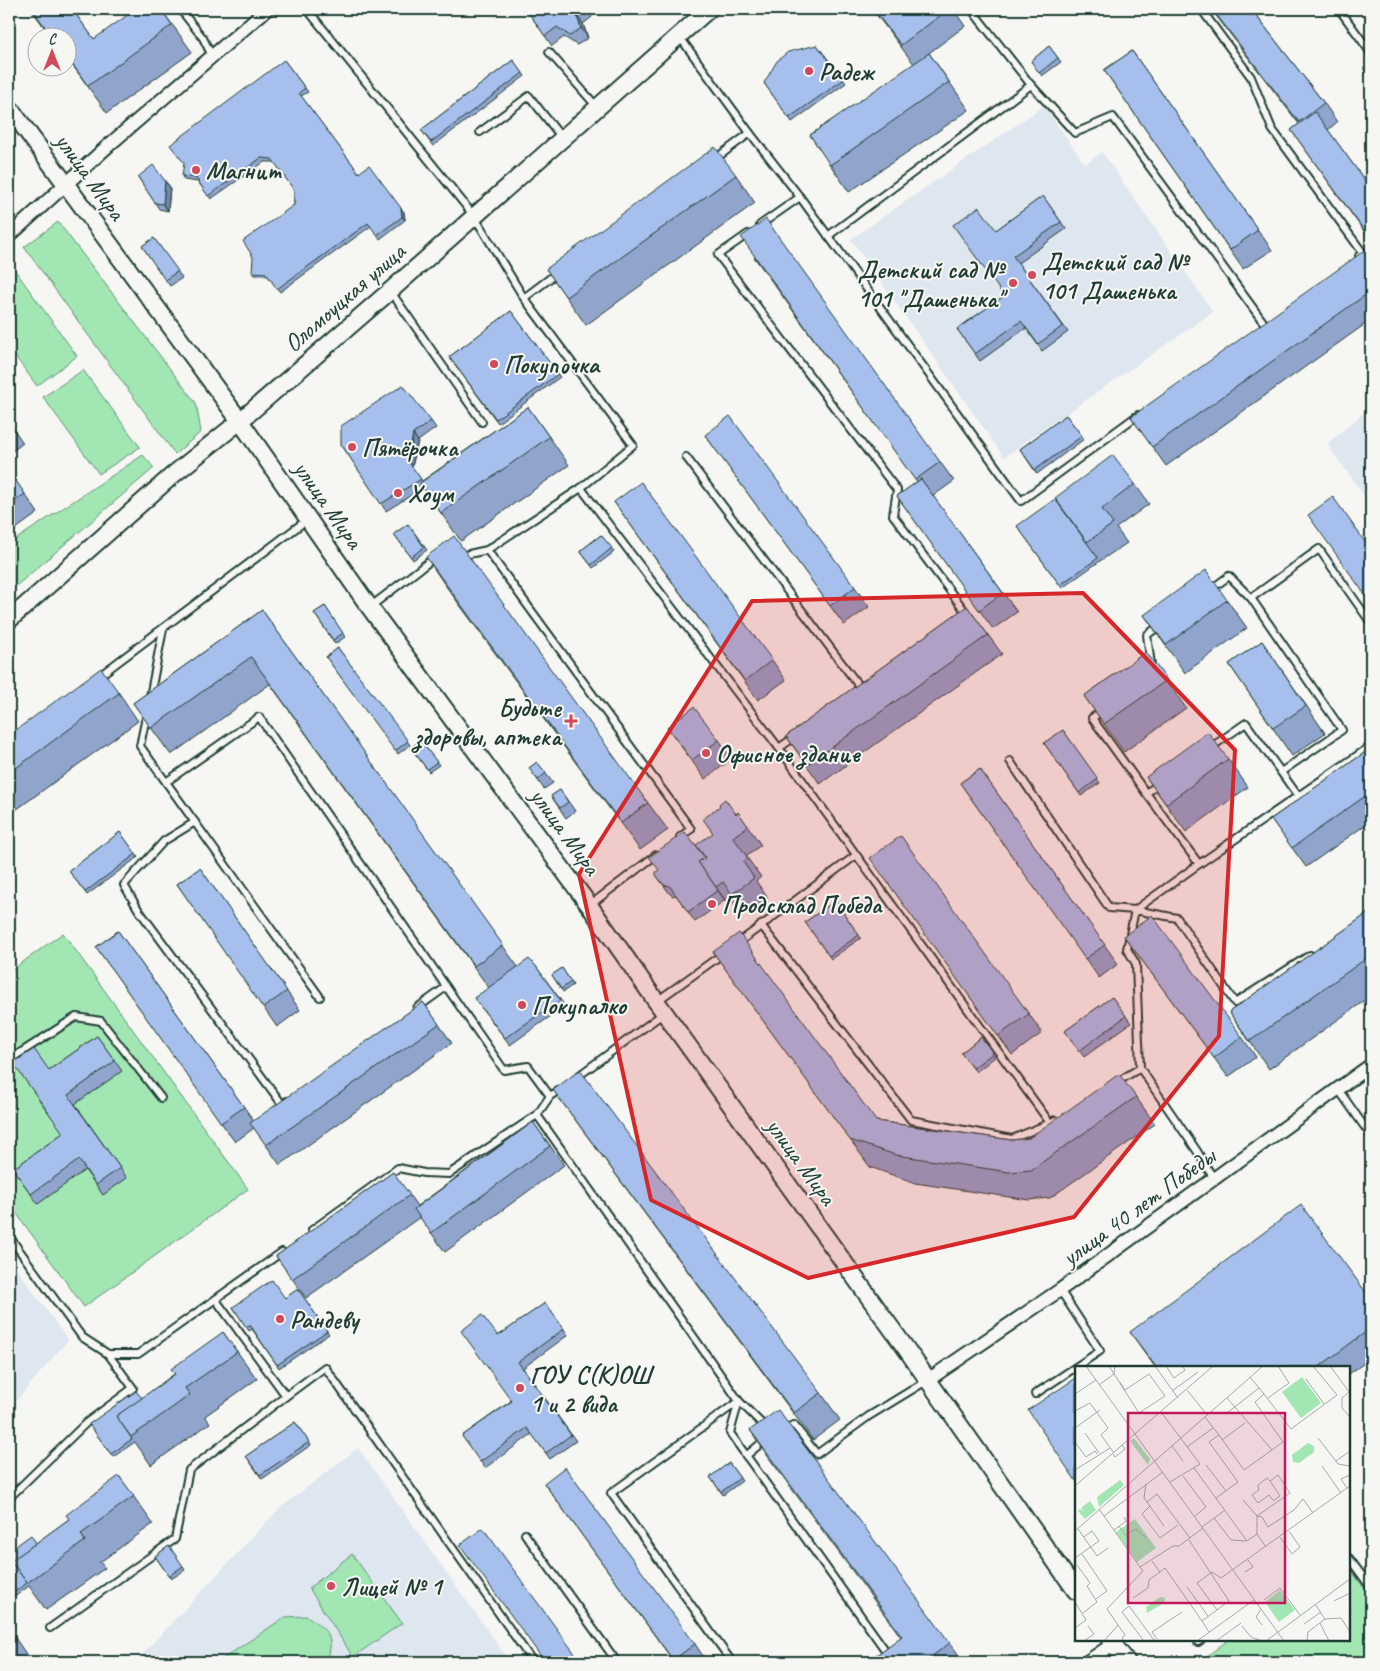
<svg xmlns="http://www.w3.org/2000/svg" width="1380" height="1671" font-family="Caveat,sans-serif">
	<rect width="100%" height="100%" fill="#f6f6f2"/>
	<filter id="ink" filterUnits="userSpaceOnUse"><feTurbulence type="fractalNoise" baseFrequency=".02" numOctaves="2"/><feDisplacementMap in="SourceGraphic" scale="10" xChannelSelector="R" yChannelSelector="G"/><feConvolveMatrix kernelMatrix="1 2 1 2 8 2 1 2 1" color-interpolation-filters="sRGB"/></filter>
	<g filter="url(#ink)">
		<g fill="#dee6f0">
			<path d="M1044,106L1085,164L1102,152L1213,312L1004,457L851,239Z"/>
			<path d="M1371,407V505L1327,444Z"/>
			<path d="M9,1258L68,1340L9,1409Z"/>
			<path d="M358,1448L510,1662H135L279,1509Z"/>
		</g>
		<g fill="#a1e6b3" stroke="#609274">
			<path d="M58,222L196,403L201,432L175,454L24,247Z"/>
			<path d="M9,262L77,356L37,386L9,348Z"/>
			<path d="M83,370L140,447L99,474L43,397Z"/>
			<path d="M143,455L154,468L9,592V544Z"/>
			<path d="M63,933L248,1189L84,1307L9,1203V972Z"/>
			<path d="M352,1554L402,1623L353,1657L309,1588Z"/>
			<path d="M1349,1568L1371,1597V1662H1205L1203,1659L1228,1640H1349Z"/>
			<path d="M307,1616C328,1631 335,1636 327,1662H218L285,1617Z"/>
		</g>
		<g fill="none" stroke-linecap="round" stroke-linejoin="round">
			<g stroke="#1f3d34" stroke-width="10">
				<g id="service">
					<path d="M180,9L203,38L212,56"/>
					<path d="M307,9L474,216L524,298L633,445L581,488L487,550L460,556"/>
					<path d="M971,9L1031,85L1075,133L1113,117L1264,323"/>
					<path d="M1201,9L1251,77L1272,129L1363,253L1359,256"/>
					<path d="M1339,9L1371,53"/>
					<path d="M679,36L750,133L800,197L760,225"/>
					<path d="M549,52L597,107"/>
					<path d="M480,132L529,96L562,138"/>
					<path d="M715,159L750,133"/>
					<path d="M800,197L1021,501L1138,415"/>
					<path d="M748,234L718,255L897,490L893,515L965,611L963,613"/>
					<path d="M828,236L1031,85"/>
					<path d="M391,292L482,422"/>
					<path d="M524,298L557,273"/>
					<path d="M686,457L862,690"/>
					<path d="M581,488L779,748L1050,1123L1055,1120"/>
					<path d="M487,550L691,829L680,837"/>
					<path d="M1210,590L1229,576L1251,598"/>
					<path d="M370,607L430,561L437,560"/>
					<path d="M1151,665L1147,635L1159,626"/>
					<path d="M98,677L308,519"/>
					<path d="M150,697L163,629"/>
					<path d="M1104,710L1092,718L1146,793L1159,784"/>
					<path d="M147,712L140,746L166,782L259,717L504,1070L528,1066L550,1096"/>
					<path d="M779,748L796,736"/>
					<path d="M1210,748L1246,723L1298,796"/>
					<path d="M1010,761L1109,908L1135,910L1199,864L1371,746"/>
					<path d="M1281,772L1342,730L1251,598L1319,549L1371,623"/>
					<path d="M166,782L320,997"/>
					<path d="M1146,793L1199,864"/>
					<path d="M195,822L164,841L124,885L138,909L282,1104L287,1101"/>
					<path d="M590,905L656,855"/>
					<path d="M761,925L911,1120L1012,1139L1050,1123"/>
					<path d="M738,943L855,856"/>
					<path d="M657,1001L724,953"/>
					<path d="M417,1008L446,987"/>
					<path d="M9,1060L76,1017L101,1021L161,1098"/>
					<path d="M1140,1068L1136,964L1127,949L1135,910L1177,918L1235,1003L1310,955"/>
					<path d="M577,1077L664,1013"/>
					<path d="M1117,1082L1140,1068L1197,1151L1214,1179"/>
					<path d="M1338,1089L1371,1136"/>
					<path d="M537,1115L739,1401L730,1433L888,1654L877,1662"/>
					<path d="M312,1230L398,1168L424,1173L449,1174L537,1115L550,1096L561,1089"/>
					<path d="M9,1236L82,1337L108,1354H138L282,1252"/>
					<path d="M216,1300L286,1396L325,1367L533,1662"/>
					<path d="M1035,1394L1100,1351L1060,1290"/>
					<path d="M783,1429L794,1425L817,1454L869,1416L928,1380"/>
					<path d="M746,1456L766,1439"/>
					<path d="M9,1498L86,1423L133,1388L108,1354"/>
					<path d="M525,1534L617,1662"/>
					<path d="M1349,1558L1371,1588"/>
					<path d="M50,1628L175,1539L189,1470L286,1396"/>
					<path d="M1198,1642L1201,1640"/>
					<path d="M732,1662L611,1493L739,1401L766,1428"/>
				</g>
			</g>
			<g stroke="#1f3d34" stroke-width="16">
				<g id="minor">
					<path d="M9,236L109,145L267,9"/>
					<path d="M928,1380L1060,1290L1371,1065"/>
					<path d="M1087,1662L1113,1644"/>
				</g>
			</g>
			<g stroke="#1f3d34" stroke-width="20">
				<g id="tertiary">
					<path d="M9,107L240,421L368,605L589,905L656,1001L907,1350L1076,1591"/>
					<path d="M9,620L174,474L240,421L390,291L709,9"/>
					<path d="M1110,1640L1127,1662"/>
				</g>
			</g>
			<use href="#service" stroke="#f6f6f2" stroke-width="6"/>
			<use href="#minor" stroke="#f6f6f2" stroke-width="12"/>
			<use href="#tertiary" stroke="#f6f6f2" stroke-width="16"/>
		</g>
		<g fill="#90a4cc" stroke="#1f3d34">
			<path d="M31,9H72L94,39L161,9L192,52L107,113L68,59V38H52Z"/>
			<path d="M526,9H587L592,17L583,24L588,38L577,45L564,37L552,46Z"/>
			<path d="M872,9H953L965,26L929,53L969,110L849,192L810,135L914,64Z"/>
			<path d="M1211,9H1251L1324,103L1337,122L1328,130L1371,189V241L1291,130L1299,124Z"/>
			<path d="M817,45L846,83L792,122L764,83Z"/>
			<path d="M1049,46L1061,62L1042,76L1031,61Z"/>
			<path d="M1132,51L1272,250L1243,269L1104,70Z"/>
			<path d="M284,60L308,92L301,96L359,173L404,212L405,220L380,239L371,226L280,292L268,276L255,275L252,272L294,205V190L275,162H264L211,199L198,182L184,180L182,176Z"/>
			<path d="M513,60L525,76L433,146L421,130Z"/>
			<path d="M736,175L755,203L586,325L546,269Z"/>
			<path d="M138,177L165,181L170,187L168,211L159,209Z"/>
			<path d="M1043,196L1066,229L1018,263L1068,332L1042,351L1026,328L980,361L957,329L1004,296L996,230Z"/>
			<path d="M154,238L182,278L170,286L142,246Z"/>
			<path d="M1371,253V320L1166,466L1131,417Z"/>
			<path d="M754,257L940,462L954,481L933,496L1017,612L993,629L897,496L917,482Z"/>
			<path d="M511,311L560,377L498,423L449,357Z"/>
			<path d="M528,407L569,465L461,541L423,488L386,511L341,444L431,421L436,428L418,441L412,467L422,481Z"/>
			<path d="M1066,415L1084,439L1037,474L1020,449Z"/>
			<path d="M9,422L23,443L9,454Z"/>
			<path d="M705,435L855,587L869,607L844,625Z"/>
			<path d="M9,471L38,513L9,534Z"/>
			<path d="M1135,484L1149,504L1116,528L1127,543L1100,561L1062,588L1017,526Z"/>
			<path d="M614,502L772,660L786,680L758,700Z"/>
			<path d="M408,524L427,550L413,560L394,534Z"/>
			<path d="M601,535L614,552L593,568L580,551Z"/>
			<path d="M426,557L648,803L668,830L640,850L445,585Z"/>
			<path d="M1227,600L1247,628L1185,673L1144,615Z"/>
			<path d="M325,606L345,637L335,644L314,613Z"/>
			<path d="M967,606L1002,654L820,784L786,736Z"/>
			<path d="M262,610L518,967L535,965L565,1006L510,1045L474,998L489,988L270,684L171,755L133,703Z"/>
			<path d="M1262,641L1325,733L1292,756L1229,664Z"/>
			<path d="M338,648L410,745L398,754L326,657Z"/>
			<path d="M1146,652L1186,708L1124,752L1084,696Z"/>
			<path d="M119,693L138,721L9,815V735Z"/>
			<path d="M667,727L719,740L732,759L705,779Z"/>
			<path d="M1063,730L1100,783L1081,796L1044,743Z"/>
			<path d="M420,740L439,765L429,772L411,748Z"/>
			<path d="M1371,748V821L1306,867L1271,819Z"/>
			<path d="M1228,759L1248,787L1186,832L1146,777Z"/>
			<path d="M537,762L553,783L544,789L529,768Z"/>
			<path d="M980,769L1118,964L1099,978L960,783Z"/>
			<path d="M560,790L575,811L566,818L551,796Z"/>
			<path d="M738,812L761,845L746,856L761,877L756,881L768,898L745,914L736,901L729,906L717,889L725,900L695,922L676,895L673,896L670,894L656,875L705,858L713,833Z"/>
			<path d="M120,832L138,857L87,895L69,871Z"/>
			<path d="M200,868L300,1010L277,1027L177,884Z"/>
			<path d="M884,877L1029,1014L1042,1033L1012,1055Z"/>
			<path d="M835,901L861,938L831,959L805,922Z"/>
			<path d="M1371,911V996L1269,1069L1229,1012Z"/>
			<path d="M118,931L254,1121L423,1002L452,1043L280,1165L254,1128L235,1142L96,947Z"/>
			<path d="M1124,936L1242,1037L1256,1057L1228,1077Z"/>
			<path d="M713,952L876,1121L1012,1140L1029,1138L1136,1097L1155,1124L1050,1198L1029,1200L915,1183L870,1167Z"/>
			<path d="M562,968L573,985L563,992L552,975Z"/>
			<path d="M1112,997L1131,1023L1084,1057L1065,1031Z"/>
			<path d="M97,1036L122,1071L75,1104L127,1178L103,1195L85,1170L38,1204L13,1169L63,1133L49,1070Z"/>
			<path d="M981,1037L995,1057L976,1072L961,1053Z"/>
			<path d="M553,1090L821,1393L840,1420L813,1440L573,1117Z"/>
			<path d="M533,1122L564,1165L445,1252L420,1217L306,1298L276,1256L393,1172L417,1206Z"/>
			<path d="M298,1289L329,1334L279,1368L252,1329L249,1331L233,1307L285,1298Z"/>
			<path d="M1371,1299V1358L1349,1374V1367H1155L1130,1332Z"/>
			<path d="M545,1303L568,1335L523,1368L576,1441L550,1459L532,1434L485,1468L462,1436L511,1401L498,1336Z"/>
			<path d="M223,1332L257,1379L205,1416L210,1423L151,1465L135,1442L113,1457L89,1424L142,1398L174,1374Z"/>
			<path d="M295,1422L311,1445L262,1479L246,1456Z"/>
			<path d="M750,1430L950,1643L964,1662H867L901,1637L769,1458Z"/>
			<path d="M729,1463L742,1481L723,1495L710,1477Z"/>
			<path d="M119,1476L153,1524L100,1562L105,1568L46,1610L29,1586L9,1601V1551L36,1543L69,1519Z"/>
			<path d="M544,1483L695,1644L707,1662H674Z"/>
			<path d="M169,1546L185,1570L171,1579L155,1556Z"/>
			<path d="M9,1629L28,1657L21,1662H9Z"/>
		</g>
		<g fill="#7586a6" stroke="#1f3d34">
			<path d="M576,14L583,24L588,38L581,28Z"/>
			<path d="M165,181L170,187L168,211L163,204Z"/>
			<path d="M401,208L404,212L405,220L402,217Z"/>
			<path d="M413,434L418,441L412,467L408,461Z"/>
		</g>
		<g fill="#a7bfed" stroke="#1f3d34">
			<path d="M32,9H72L94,39L136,9H161L172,25L88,86L68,58V38H53Z"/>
			<path d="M526,9H583L576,14L581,28L570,36L557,27L545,36Z"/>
			<path d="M873,9H949L901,45Z"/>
			<path d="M1212,9H1251L1324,103L1299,122Z"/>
			<path d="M817,45L843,80L789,118L764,83L777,61L788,52Z"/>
			<path d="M1049,46L1058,58L1039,73L1031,61Z"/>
			<path d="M1132,51L1258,230L1230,250L1104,70Z"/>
			<path d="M929,53L949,82L830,165L810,135Z"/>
			<path d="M284,60L305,88L299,93L359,173L369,165L401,208L402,217L377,235L368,223L277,289L266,273L252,272L253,257L243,241L294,205V190L272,159L261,158L208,196L196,178L182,176L184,163L170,145Z"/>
			<path d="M513,60L523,73L431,142L421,130Z"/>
			<path d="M1315,112L1371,189V240L1291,130Z"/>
			<path d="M715,147L736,175L566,297L546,269Z"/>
			<path d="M153,165L165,181L163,204L155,203L138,177Z"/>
			<path d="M1043,196L1061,222L1013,256L1063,326L1038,344L1021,321L975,354L957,329L1004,296L953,225L979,207L996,230Z"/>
			<path d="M766,219L940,462L915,480L741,237Z"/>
			<path d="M154,238L178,271L165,280L142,246Z"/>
			<path d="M1368,248L1371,253V291L1152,447L1131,417Z"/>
			<path d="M511,311L558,374L496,419L449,357Z"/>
			<path d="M403,385L431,421L413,434L408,461L421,479L381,504L341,444V426Z"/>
			<path d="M528,407L549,437L441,513L420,483Z"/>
			<path d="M1066,415L1082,436L1035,470L1020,449Z"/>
			<path d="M730,416L855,587L830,606L705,435Z"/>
			<path d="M1113,455L1135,484L1102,509L1113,524L1087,542L1055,498Z"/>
			<path d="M9,471L25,494L9,505Z"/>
			<path d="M921,479L1003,593L979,610L897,496Z"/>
			<path d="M641,482L772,660L745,681L614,502Z"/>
			<path d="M1333,497L1371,550V603L1308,515Z"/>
			<path d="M1055,499L1098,558L1060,585L1017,526Z"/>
			<path d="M408,524L424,547L411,557L394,534Z"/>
			<path d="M601,535L612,548L591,565L580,551Z"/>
			<path d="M454,536L648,803L621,823L426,557Z"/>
			<path d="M1206,570L1227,600L1166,645L1144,615Z"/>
			<path d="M325,606L343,633L333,640L314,613Z"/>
			<path d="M967,606L988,635L807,765L786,736Z"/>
			<path d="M262,610L503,945L474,966L251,657L151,728L133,703Z"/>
			<path d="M1262,641L1306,706L1273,728L1229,664Z"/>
			<path d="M338,648L408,741L395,751L326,657Z"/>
			<path d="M1146,652L1167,680L1104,724L1084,696Z"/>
			<path d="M101,668L119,693L9,773V735Z"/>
			<path d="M1371,680V689L1367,684Z"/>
			<path d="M694,707L719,740L692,760L667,727Z"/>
			<path d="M1063,730L1098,779L1079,793L1044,743Z"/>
			<path d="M1208,732L1228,759L1166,804L1146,777Z"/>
			<path d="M420,740L437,762L427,769L411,748Z"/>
			<path d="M1371,748V792L1292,848L1271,819Z"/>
			<path d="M537,762L546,773L538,780L529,768Z"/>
			<path d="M980,769L1105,945L1085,959L960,783Z"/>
			<path d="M560,790L568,802L560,808L551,796Z"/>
			<path d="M725,799L736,814L738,812L748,826L733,837L748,858L743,862L754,878L732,894L723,882L716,887L698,862L705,857L696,845L713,833L703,819L720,806L719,804Z"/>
			<path d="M120,832L136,854L85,892L69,871Z"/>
			<path d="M685,832L705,858L698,862L718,890L688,912L669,885L666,886L663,884L656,875V872L659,870L649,857Z"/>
			<path d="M901,836L1029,1014L998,1036L870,858Z"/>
			<path d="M200,868L287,991L263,1008L177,884Z"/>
			<path d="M835,901L859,935L829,956L805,922Z"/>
			<path d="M1371,911V955L1250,1041L1229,1012Z"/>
			<path d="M1152,915L1242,1037L1214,1058L1124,936Z"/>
			<path d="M118,931L244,1107L221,1123L96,947Z"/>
			<path d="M739,933L876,1121L1012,1140L1029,1138L1119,1074L1136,1097L1031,1170L1009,1172L896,1155L850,1140L713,952Z"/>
			<path d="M529,959L535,965L560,1000L505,1038L474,998Z"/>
			<path d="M562,968L571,982L561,989L552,975Z"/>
			<path d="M1112,997L1126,1016L1079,1051L1065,1031Z"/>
			<path d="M423,1002L439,1024L266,1145L250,1123Z"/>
			<path d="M97,1036L115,1061L68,1095L120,1168L96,1185L79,1160L31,1194L13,1169L63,1133L13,1063L34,1049L49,1070Z"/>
			<path d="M981,1037L993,1053L973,1068L961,1053Z"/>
			<path d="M580,1070L821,1393L794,1413L553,1090Z"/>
			<path d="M533,1122L550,1146L431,1233L414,1209Z"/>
			<path d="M393,1172L410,1195L292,1279L276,1256Z"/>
			<path d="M1301,1205L1371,1299V1328L1319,1367H1156L1130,1332Z"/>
			<path d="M272,1280L285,1298L298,1289L327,1331L277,1365L250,1325L246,1327L233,1307Z"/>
			<path d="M545,1303L564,1329L518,1362L571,1435L546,1453L527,1428L480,1462L462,1436L512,1401L461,1331L482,1315L498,1336Z"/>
			<path d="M223,1332L237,1352L185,1388L190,1395L131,1437L116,1416L175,1374L171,1369Z"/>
			<path d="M1076,1378V1481L1028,1410Z"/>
			<path d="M136,1391L142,1398L116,1416L132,1439L111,1454L89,1424Z"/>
			<path d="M778,1410L950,1643L924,1662H867L902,1636L750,1430Z"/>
			<path d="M295,1422L309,1442L260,1475L246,1456Z"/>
			<path d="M729,1463L740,1478L721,1492L710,1477Z"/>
			<path d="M565,1467L695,1644L673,1660L544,1483Z"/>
			<path d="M119,1476L134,1496L81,1534L85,1541L27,1583L11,1561L69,1519L66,1515Z"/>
			<path d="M483,1528L581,1662H545L460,1545Z"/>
			<path d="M31,1535L36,1543L11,1561L27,1583L9,1596V1551Z"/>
			<path d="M169,1546L183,1566L169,1576L155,1556Z"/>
		</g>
	</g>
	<path fill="#d62828" fill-opacity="0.2" stroke="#d62828" stroke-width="4" stroke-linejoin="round" d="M1083,593L1235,750L1219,1036L1074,1217L808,1278L651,1200L579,874L752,601Z"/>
	<g fill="#d1495b" stroke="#f6f6f2" stroke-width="2">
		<circle cx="809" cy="71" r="5"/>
		<circle cx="196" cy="170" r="5"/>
		<circle cx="1032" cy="275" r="5"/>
		<circle cx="1013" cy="283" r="5"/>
		<circle cx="494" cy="364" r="5"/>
		<circle cx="352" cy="447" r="5"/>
		<circle cx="398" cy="493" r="5"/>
		<path d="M568.5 713.5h5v5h5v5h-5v5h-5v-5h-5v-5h5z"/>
		<circle cx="706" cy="753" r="5"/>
		<circle cx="712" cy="904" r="5"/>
		<circle cx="522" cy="1005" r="5"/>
		<circle cx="280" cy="1319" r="5"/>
		<circle cx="520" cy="1388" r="5"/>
		<circle cx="331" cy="1586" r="5"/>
	</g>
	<g text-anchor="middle" stroke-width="4" stroke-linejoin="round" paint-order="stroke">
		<g font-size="25" font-weight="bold" fill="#1f3d34" stroke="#f6f6f2" text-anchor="start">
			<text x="819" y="80">Радеж</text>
			<text x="206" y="179">Магнит</text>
			<text x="1042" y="270">Детский сад №<tspan x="1042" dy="29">101 Дашенька</tspan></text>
			<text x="1003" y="278" text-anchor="end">Детский сад №<tspan x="1003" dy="29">101 "Дашенька"</tspan></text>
			<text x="504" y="373">Покупочка</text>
			<text x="362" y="456">Пятёрочка</text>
			<text x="408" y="502">Хоум</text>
			<text x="561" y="716" text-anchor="end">Будьте<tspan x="561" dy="29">здоровы, аптека</tspan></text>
			<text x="716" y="762">Офисное здание</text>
			<text x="722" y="913">Продсклад Победа</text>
			<text x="532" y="1014">Покупалко</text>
			<text x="290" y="1328">Рандеву</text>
			<text x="530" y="1383">ГОУ С(К)ОШ<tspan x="530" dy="29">1 и 2 вида</tspan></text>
			<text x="341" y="1595">Лицей № 1</text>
		</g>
		<g font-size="25" fill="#1f3d34" stroke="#f6f6f2">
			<text transform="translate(91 176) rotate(54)" y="9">улица Мира</text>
			<text transform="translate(344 297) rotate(-41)" y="9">Оломоуцкая улица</text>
			<text transform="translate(329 504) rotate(55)" y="9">улица Мира</text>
			<text transform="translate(566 831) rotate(54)" y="9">улица Мира</text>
			<text transform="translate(802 1161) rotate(54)" y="9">улица Мира</text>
			<text transform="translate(1138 1206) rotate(-36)" y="9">улица 40 лет Победы</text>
		</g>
	</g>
	<g transform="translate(1075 1366)">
		<rect width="275" height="275" fill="#f6f6f2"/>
		<path d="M227,11L246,37L226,52L207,26ZM59,72L75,93L73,99L55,75ZM233,77L239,80V86L224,97L218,96L217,89ZM45,114L49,119L24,141L22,131ZM15,135L21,144L10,153L3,145L5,143L9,146L6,142ZM60,153L81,182L62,196L41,166ZM205,224L220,244L204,256L190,236ZM85,231L90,232L89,237L72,247L71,241Z" fill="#a1e6b3"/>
		<path fill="none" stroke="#a0aca6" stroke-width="1" d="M11,0L209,275M34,0L64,47L90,30L74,8L50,24L45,16M80,0L103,32M91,0L99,12L110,4L107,0M255,0L275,27M231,13L249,38M24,19L39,8L40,0M112,24L132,49M97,25L123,6M274,26L267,32V42L275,51M0,28L21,14M189,28L216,63L262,29L238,0M152,32L197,84M193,32L214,17L203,0M0,45L15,37L33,62L26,69L39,87M86,46L125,98L95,116M152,47L184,22M130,51L144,69L134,76L163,116L141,132M0,62L25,44M10,67L24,87M144,69L169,104L208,76L180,36L189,28L175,11M243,72L263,98L275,100M147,74L170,57M0,76L11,91L20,85L22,88M97,80L108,95M112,81L138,62M38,88L40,91L50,83L47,79M261,95L275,85M131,99L151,125M247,100L266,127M119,102L172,175L182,168L191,181M0,104L35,82M108,110L131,141L120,150M195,115L192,112L183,119L184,124L177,129L183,137L194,129L198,134M71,118L69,132L72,136L82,128L115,172M0,120L138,0M272,122L266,113L275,109M168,134L182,150L215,127L203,109L195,115L205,130L198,135M72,136L89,160M75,140L67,148L85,172L103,159M24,143L65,201L98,180H104L128,162M29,150L88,106M139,152L156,174L171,175M44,160L50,169L61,163L71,172M127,161L150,144M3,163L22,190L33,182M39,164L51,155L49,151M0,165L188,0M182,168V150L187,151L193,161L219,144L228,133L238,147M205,171L217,188L225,181L214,165M114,174L154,235L127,255L134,266M7,188L32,225L21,233M0,192L24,175L17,165L9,171M77,195L85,206L90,202L127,255M2,199L15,217L12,220L22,236L8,247M170,206L178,201L173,194M112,221L133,250M58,232L73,222L74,214L85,206M189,234L205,222L225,249M259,235L275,227M0,236L11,254L0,262M186,243L181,251L187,259M142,244L122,217L137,206L146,212L275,120M250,253L266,252L275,266M245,257L254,275M229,258L246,246M43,259L32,243L68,205L65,201M167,260L176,271L187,275M82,273L77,266L107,246M9,275L19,268L13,260M29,275L43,259L50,269L47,272L49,275M69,275L47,246L54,240L79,274L83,275M122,275L179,234M141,275L166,257M191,275L275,213M232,275L233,266L250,253L240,238"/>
		<path fill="#c2185b" fill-opacity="0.15" stroke="#c2185b" stroke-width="2.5" d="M53,47H210V237H53Z"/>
		<rect width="275" height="275" fill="none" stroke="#1f3d34" stroke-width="2.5"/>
	</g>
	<rect width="1380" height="1671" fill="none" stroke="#f6f6f2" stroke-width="30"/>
	<rect x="15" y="15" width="1350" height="1641" fill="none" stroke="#1f3d34" stroke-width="2" filter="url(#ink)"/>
	<g transform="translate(52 52)"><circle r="24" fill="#f6f6f2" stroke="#a0aca6"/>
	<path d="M0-4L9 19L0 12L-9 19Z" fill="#d1495b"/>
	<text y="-8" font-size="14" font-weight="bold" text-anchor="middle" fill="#1f3d34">С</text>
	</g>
</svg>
